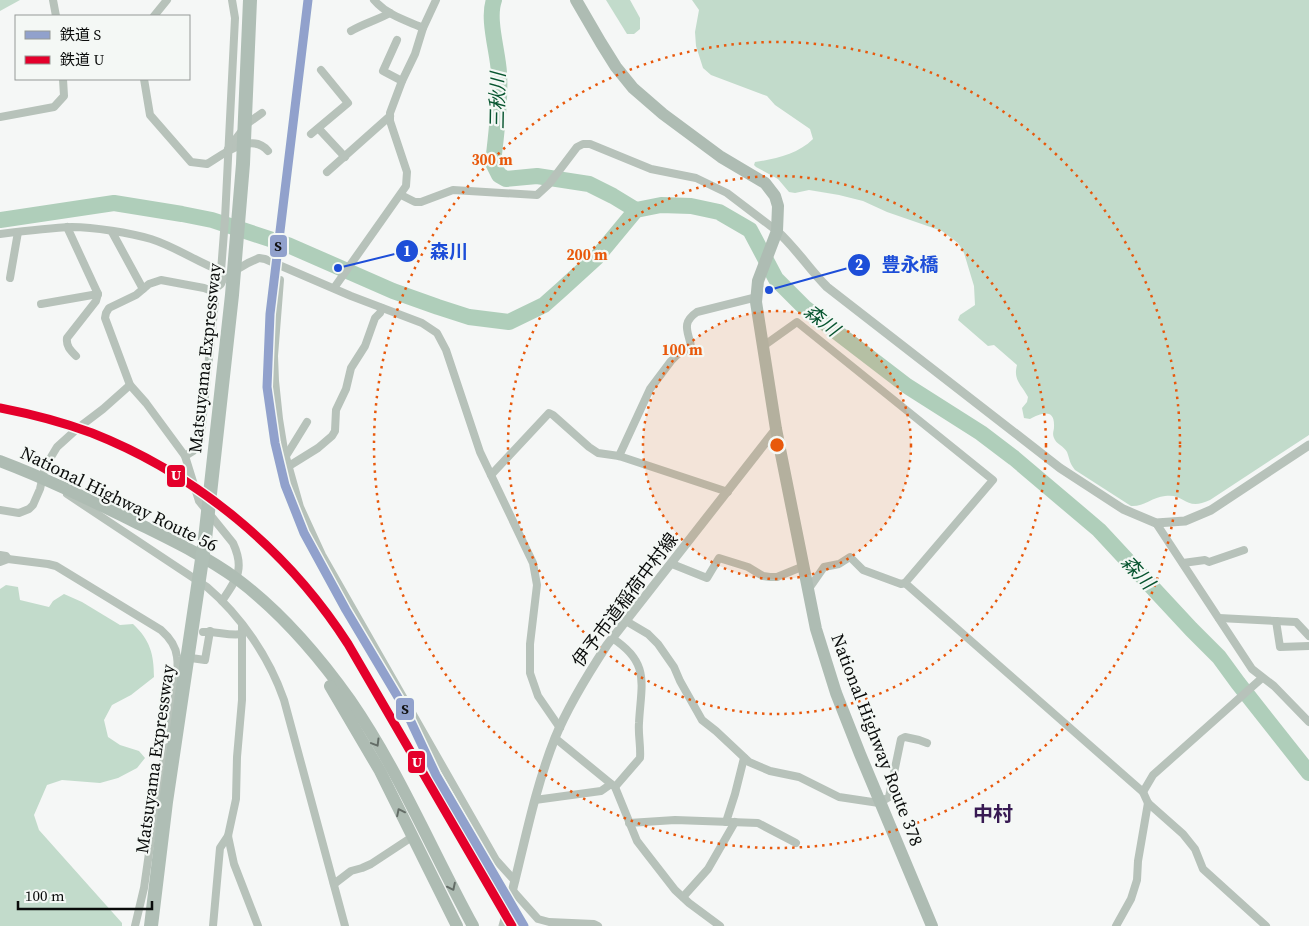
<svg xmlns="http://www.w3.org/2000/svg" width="1309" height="926" font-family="'Source Serif 4','Noto Sans JP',serif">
	<rect width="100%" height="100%" fill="#f5f7f6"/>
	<g fill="#c2dbcb">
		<path d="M0,0H20L0,11Z"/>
		<path d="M606,0H630L640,18V29L634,34H627Z"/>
		<path d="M692,0H1309V435L1210,500C1185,512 1186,493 1165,496C1153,497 1143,507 1131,506L1075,470C1069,462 1070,460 1067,452C1064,446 1056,444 1054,438C1052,433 1054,431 1054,427C1055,407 1040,414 1030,419L1024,418L1022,408L1027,402L1028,397C1021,384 1013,380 1017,365L994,345L988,346L958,320L960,315L975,305L974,286L964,253L958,243L942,231L887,212L863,201L839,195L809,190L795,193L789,192L778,179L756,167L754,165L755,162C776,159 798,154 813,139L810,129L775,105L767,96L711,75L703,68L696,46L695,32L699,10Z"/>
		<path d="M6,585L18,587L20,600L49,607L53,601L64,594L82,602L120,625L133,624C150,640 154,654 154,677L131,695L112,705L104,720L108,737L120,745L139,751L145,758L137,768L118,778L100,783L62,780L47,785L34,815L39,830L122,923V926H0V589Z"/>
	</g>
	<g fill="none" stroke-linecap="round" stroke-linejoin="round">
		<g stroke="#afceba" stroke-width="16">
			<path d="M494,0C487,19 498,52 499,73C501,100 496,136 493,163L499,175L506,179L537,176L589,184L613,196L636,210"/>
			<path d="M0,220L114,203L182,214L212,220L288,245L393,291L438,307L469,317L509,322L544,305L562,289L597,257L636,210L661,205L691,206L719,212L750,230L776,279L804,307L907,386L981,433L1014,458L1099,530L1191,629L1219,657L1238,683L1309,773"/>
		</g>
		<g stroke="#b7c2ba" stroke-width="8">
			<path d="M53,0L56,16"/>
			<path d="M374,0C387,15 405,20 423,28"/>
			<path d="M154,16L167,0"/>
			<path d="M351,31C363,24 377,20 390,13"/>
			<path d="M397,40L383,71L402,81"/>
			<path d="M144,79L150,115L191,162L207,164C222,155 252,131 268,151"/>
			<path d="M0,117L54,107L64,96L63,79"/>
			<path d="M319,129L345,157"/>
			<path d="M311,134L348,103L321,70"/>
			<path d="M228,149L248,123L262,113"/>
			<path d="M327,172L390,116"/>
			<path d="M401,195L415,202H421L453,190L537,195L549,184L577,147L583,144H590L651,169L696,178L727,193L777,231"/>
			<path d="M67,227L98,294L96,301L67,338C66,346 70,350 76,356"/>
			<path d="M112,232L143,289"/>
			<path d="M0,234C24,231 48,228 72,227C94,227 130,233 151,239C176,247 197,262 221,271L223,275"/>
			<path d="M221,271L225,219L235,18L232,0"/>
			<path d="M10,278L18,232"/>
			<path d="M280,280L274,356L275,381L279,419L284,450L300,507L322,555L496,860L515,881"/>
			<path d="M334,288L406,186L407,172L390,121V113L402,81L415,54L423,28L436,0"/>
			<path d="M41,304L98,294"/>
			<path d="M762,347L797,322L993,480L905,583L1143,792L1148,803L1183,834L1195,849L1203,869L1266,926"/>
			<path d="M185,456L193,451L200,443L215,302L212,291"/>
			<path d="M286,456L307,422"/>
			<path d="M619,456L650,389L671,361L678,354L689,349L691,346C688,331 681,323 697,312L757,297"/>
			<path d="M289,466L318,448L332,436L335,431L336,410L346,389L351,368L365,346L375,318L380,313L382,308"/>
			<path d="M491,475L549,413L553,415L589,447L598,453L619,456L728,492"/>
			<path d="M67,494L207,587C241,616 269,657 284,700L345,926"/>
			<path d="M0,510L19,513L29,509L33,505L40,489L45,467L57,447L78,428L103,409L130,385"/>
			<path d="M1156,523L1252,669L1274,686L1309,722"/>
			<path d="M0,555L6,556L8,559L0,562"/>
			<path d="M8,559L48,564L56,566L161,630C169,637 176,646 177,657C180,676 172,714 169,735"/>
			<path d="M1183,563L1205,560L1209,562L1244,550"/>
			<path d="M672,564L707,578L719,558L748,567L763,576L770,577H777L804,566"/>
			<path d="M808,590L824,567L839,564L850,557L863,570L901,584L905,583"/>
			<path d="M222,601C237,579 245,569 233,543L199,501L185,456L146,403L130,385L105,318L106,313L109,308L136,295L149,284L161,280L204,288L212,291L221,284L224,277L248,263L259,258L265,259L351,296L422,323L437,333L446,350L480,452L533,563L537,585L530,644V673L538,696L560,728"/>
			<path d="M1219,618L1296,622L1309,636"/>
			<path d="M626,621L648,634L658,644L674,667L680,681L702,720L716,731L749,762L770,771L799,777L839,797L879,803L889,797L901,739L905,737L919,740L927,743"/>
			<path d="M1276,621L1280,647L1309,646"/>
			<path d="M242,625V700L237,757L236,799L228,836L234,864L258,926"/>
			<path d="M203,632C217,631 228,636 242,634"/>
			<path d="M612,638C651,663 641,684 639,723C638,735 641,746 640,758L615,787"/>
			<path d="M184,657L205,660L210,631"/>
			<path d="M555,738L615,787L637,841L647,854L675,890L689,903L720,926"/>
			<path d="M1143,792L1153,775L1262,678"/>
			<path d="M535,800L601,791L611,784"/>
			<path d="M726,822L735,794L744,758"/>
			<path d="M629,823L675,820L758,823L796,843"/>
			<path d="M334,884L351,871L362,868L371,864L412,837"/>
			<path d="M513,891L538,919L549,922L594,924L598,926"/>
			<path d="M683,897L708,869L735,822"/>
			<path d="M135,926L144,888L161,769L168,747"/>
			<path d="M213,926L220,848L228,836"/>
			<path d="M1116,926L1131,899L1137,880L1138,861L1148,803"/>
		</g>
		<g stroke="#b7c2ba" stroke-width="9">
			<path d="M777,231C796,248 809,269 827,287L1060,468L1123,509L1156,523L1185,521L1211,510L1309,445"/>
			<path d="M503,926C521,864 531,798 555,738C568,706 588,674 607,645L776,429"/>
		</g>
		<g stroke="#aebcb3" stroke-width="12">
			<path d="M576,0L601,43L616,67L633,88L663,114L721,157L765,183L775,196L778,206L777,231L758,281L756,302L776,429L816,629L836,693L860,754L932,926"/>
			<path d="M0,461C45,478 88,499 131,520C167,538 204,555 237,579C281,612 318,655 350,700C399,771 432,851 473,926"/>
			<path d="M330,686L380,771L457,926"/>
		</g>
		<path stroke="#afbeb5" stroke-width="14" d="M151,926L166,802L205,539L232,295L243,164L250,0"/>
		<g stroke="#f4f8f5" stroke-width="12">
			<path id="rail-1" d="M308,0L270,314L267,387L275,443L285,485L304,533L346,610L405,709L436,775L524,926"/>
		</g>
		<g stroke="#f4f8f5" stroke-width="12">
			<path id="rail-2" d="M0,408C31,414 62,422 92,433C196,474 288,550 348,644L512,926"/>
		</g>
		<use href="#rail-1" stroke="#91a1cc" stroke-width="9"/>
		<use href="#rail-2" stroke="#e4002b" stroke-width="9"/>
	</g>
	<defs><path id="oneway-chevron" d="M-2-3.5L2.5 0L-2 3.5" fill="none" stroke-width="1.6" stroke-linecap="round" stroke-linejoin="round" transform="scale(1.25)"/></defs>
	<g stroke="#646d67">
		<use href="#oneway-chevron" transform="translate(376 743) rotate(59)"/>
		<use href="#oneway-chevron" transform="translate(400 812) rotate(-116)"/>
		<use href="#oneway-chevron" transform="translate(452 887) rotate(64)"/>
	</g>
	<circle cx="777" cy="445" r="134" fill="#e8590c" fill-opacity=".12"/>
	<g fill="none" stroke="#e8590c" stroke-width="2.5" stroke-dasharray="2.5 5">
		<circle cx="777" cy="445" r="134"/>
		<circle cx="777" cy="445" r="269"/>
		<circle cx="777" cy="445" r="403"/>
	</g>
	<g text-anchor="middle" stroke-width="4.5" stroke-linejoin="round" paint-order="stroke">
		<g font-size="18" fill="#0a0c0b" stroke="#f4f8f5">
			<text transform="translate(205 358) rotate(-84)" y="6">Matsuyama Expressway</text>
			<text transform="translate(119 499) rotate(26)" y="6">National Highway Route 56</text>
			<text transform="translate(625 600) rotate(-53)" y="6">伊予市道稲荷中村線</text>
			<text transform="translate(877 740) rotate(69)" y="6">National Highway Route 378</text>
			<text transform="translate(155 759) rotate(-82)" y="6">Matsuyama Expressway</text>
		</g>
		<g font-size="19" font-style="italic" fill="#085530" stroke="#f4f8f5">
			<text transform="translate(497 101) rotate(-89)" y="7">三秋川</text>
			<text transform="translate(822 320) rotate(38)" y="7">森川</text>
			<text transform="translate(1138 572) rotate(47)" y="7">森川</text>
		</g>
		<g font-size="20" font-weight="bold" fill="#381a53" stroke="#f4f8f5">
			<text x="993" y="821">中村</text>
		</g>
	</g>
	<circle cx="777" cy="445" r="8" fill="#e8590c" stroke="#f4f8f5" stroke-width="2.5"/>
	<g font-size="15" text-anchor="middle" font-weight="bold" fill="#e8590c" stroke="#f4f8f5" stroke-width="4.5" stroke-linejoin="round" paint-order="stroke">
		<text x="492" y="165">300 m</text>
		<text x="587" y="260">200 m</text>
		<text x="682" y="355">100 m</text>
	</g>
	<path fill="none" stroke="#1d4ed8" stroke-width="2" d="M338 268L407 251M769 290L859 265"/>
	<g fill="#1d4ed8" stroke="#f4f8f5" stroke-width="2">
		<circle cx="338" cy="268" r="5"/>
		<circle cx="769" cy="290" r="5"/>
		<circle cx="407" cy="251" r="12"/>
		<circle cx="859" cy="265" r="12"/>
	</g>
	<g font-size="15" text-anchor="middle" font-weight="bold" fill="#fff">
		<text x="407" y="256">1</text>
		<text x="859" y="270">2</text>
	</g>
	<g font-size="19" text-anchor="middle" font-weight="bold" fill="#1d4ed8" stroke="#f4f8f5" stroke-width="4.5" stroke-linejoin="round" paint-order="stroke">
		<text x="449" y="258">森川</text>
		<text x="910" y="271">豊永橋</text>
	</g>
	<g stroke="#f4f8f5" stroke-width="2">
		<rect x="269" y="234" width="19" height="24" rx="5" fill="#91a1cc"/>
		<rect x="166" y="464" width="20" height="24" rx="5" fill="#e4002b"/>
		<rect x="395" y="697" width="20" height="24" rx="5" fill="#91a1cc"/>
		<rect x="407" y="750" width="19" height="24" rx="5" fill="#e4002b"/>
	</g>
	<g font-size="14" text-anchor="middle" font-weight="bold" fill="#fff">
		<text x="176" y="480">U</text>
		<text x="417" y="767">U</text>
	</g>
	<g font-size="14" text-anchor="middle" font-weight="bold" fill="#111">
		<text x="278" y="251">S</text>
		<text x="405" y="714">S</text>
	</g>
	<rect x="15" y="15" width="175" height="65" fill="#f4f8f5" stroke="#969a97"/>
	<rect x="25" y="31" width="25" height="8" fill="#91a1cc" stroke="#969a97"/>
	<text x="60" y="40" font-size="15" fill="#0a0c0b">鉄道 S</text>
	<rect x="25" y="56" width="25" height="8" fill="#e4002b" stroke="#969a97"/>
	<text x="60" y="65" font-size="15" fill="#0a0c0b">鉄道 U</text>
	<path d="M18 901v8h134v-8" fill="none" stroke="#0a0c0b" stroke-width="2.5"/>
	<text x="25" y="901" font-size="15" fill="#0a0c0b" stroke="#f4f8f5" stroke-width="4" paint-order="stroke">100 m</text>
</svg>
